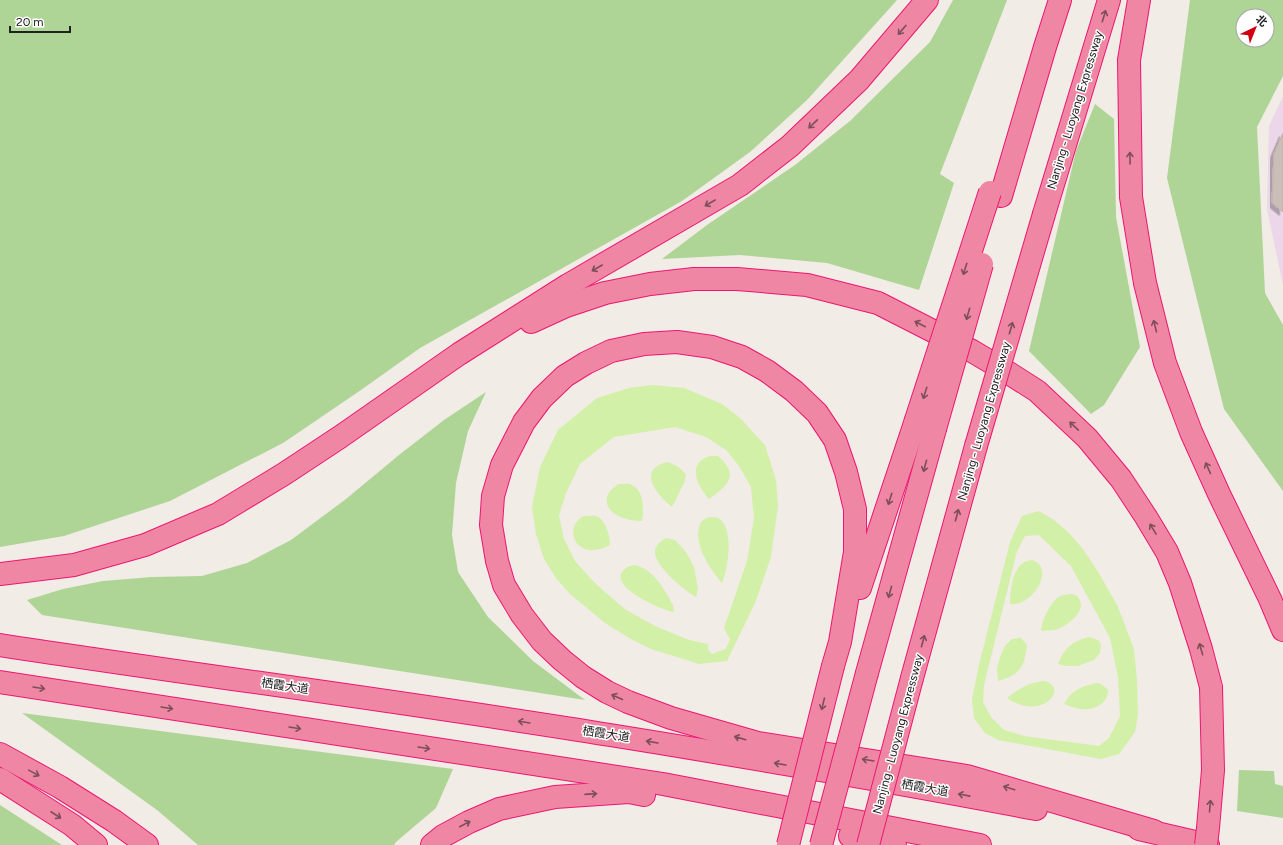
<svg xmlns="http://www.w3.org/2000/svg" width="1283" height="845" font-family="Figtree,'Noto Sans SC',sans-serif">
	<defs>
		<filter id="shadow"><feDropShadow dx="-3.5" dy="3.5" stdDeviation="0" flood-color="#0004"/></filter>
	</defs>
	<rect width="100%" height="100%" fill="#f1ece5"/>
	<path fill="#ebd7e9" d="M1283,96V285L1267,209L1269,126Z"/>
	<g fill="#d2f0a7" fill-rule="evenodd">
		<path d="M652,385L684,388L722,404L740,418L765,445L776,480L778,506L771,557L755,603L727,661L699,664L677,657L651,649L629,638L605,623L569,593L556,578L544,559L536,534L532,507L540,467L558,430L597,398L629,388ZM675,427L706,437L726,450L739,466L751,487L754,518L749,549L747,561L724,628L730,639L726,649L712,654L708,650V644L689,640L657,627L626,610L606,593L593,581L575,561L564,539L559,515L566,493L580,464L614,437Z"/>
		<path d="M710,456H718C740,475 728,485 709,499C697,486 686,463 710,456Z"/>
		<path d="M667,462C676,465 681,468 686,475L684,483L672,507C657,495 636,470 667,462Z"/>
		<path d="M619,484C623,484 629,483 632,485C644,491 644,509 642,521C635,521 629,520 623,518C603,511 601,494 619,484Z"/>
		<path d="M1039,511L1054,520L1069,533L1083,549L1100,575L1118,607L1134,649L1137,681L1138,714L1135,732L1119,754L1101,759L998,740L985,733L974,718L972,699L979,665L1010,542L1022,516ZM1039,535L1071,566L1110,638L1118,677L1120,716L1109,738L1099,746L1024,736L1004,730L991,717L983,702L984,685L1017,551L1025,536Z"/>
		<path d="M584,516C589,516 596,515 600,518C607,525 610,536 610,545C604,548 596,551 589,550C570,547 568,523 584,516Z"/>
		<path d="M709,517C711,517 716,517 718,518C735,527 728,570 722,583C711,570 692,543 700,525C701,521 705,519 709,517Z"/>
		<path d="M666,538L675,540L686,552L694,567L698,589L696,597C685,591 654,565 655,552C655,545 661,541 666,538Z"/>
		<path d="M1032,560C1057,568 1031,608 1010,604C1010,591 1012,571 1023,563C1025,561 1029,561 1032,560Z"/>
		<path d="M634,565C653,568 664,589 673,605L674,610L673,612C660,609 624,593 621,579C620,577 621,575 621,573L627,567Z"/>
		<path d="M1070,594L1076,595C1078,597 1079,599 1080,601C1085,613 1067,625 1058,629C1053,631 1046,630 1041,631C1042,619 1050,603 1060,596C1063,595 1067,595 1070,594Z"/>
		<path d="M1089,637L1098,640L1101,644L1100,653L1094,660L1078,666H1066L1058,664C1063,649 1074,640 1089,637Z"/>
		<path d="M1021,638L1027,645C1024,667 1021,674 998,681L997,669L1000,657L1005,646L1012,639Z"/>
		<path d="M1044,681C1070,686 1043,723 1007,698C1020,688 1028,683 1044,681Z"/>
		<path d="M1098,683L1101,684L1108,690C1108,696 1106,700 1101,704C1089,713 1077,709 1064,704C1071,690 1084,685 1098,683Z"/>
	</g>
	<g fill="#aed496" fill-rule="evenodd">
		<path d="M0,0H897L807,100L750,152L682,201L420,348L361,390L283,443L170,501L64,536L0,547Z"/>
		<path d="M953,0H1007L940,174L954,183L919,290L827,263L740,255L662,259L707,225L795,165L850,121L930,42Z"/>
		<path d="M1190,0H1283V76L1257,127L1265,293L1283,325V491L1224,409L1167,178ZM1243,16H1267V40H1243Z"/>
		<path d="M1095,104L1114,119L1116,217L1140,347L1104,405L1091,414L1029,351L1076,151Z"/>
		<path d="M486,392L468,431L456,483L452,535L458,572L488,617L533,661L585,700L42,615L27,600L63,589L103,581L152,577L202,576L247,563L291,540L346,499L399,455L444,420Z"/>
		<path d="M22,713L453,769L436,808L396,842L394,845H198L157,810Z"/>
		<path d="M1239,770L1274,771L1275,784L1283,786V818L1237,811Z"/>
		<path d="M0,805L62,845H0Z"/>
	</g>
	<path fill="#cabeb8" stroke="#c5b1a6" filter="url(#shadow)" d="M1283,133V212L1272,203L1274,154Z"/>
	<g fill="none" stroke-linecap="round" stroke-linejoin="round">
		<g stroke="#ec1673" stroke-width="24">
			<g id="highway">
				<path d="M1139,0L1129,60L1131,197L1145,283L1165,363L1191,432L1219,494L1270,599L1283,630"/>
				<path d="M1001,196L1045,47L1060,0"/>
				<path d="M1044,214L1109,0"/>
				<path d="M531,322L566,306L605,293L650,284L694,279H737L807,285L878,303L972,351L1004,370L1037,391L1087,438L1121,479L1146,517L1167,552L1180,583L1201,649L1211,687"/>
				<path d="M0,574L74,565L145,545L218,514L284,474L340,437L459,354L568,285L740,185L790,146L859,80L927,0"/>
				<path d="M860,588L915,423"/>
				<path d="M0,645C203,676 407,702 610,735C753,758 895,782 1036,809"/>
				<path d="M833,666L840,642L855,552V509L846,472L835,440L817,413L794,391L767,371L742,357L712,347L677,342L644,344L611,351L586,363L565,376L542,398L524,422L502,465L493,496L491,525L497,561L504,585L522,615L542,641L562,660L583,677L607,692L628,702L671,718L758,743L967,776L1154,831"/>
				<path d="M867,673L935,429"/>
				<path d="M912,678L976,446"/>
				<path d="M0,682L663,784L980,845"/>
				<path d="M0,754L60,787L114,821L147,845"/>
				<path d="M0,779L72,825L96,845"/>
				<path d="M1139,829L1208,845"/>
				<path d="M850,836L895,845"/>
				<path d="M432,845L443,836L469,822L499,809L555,797L629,792L644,795"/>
			</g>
		</g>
		<use href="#highway" stroke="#ef87a4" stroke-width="22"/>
		<g stroke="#ec1673" stroke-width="24" stroke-linecap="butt">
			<g id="highway-bridge">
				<path d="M915,423L990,192"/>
				<path d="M935,429L982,264"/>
				<path d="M976,446L1044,214"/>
				<path d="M788,845L833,666"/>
				<path d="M821,845L867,673"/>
				<path d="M868,845L912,678"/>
				<path d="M1206,845L1208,828L1213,770L1211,687"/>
			</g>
		</g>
		<use href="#highway-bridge" stroke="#ef87a4" stroke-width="22"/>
	</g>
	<defs><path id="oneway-shaft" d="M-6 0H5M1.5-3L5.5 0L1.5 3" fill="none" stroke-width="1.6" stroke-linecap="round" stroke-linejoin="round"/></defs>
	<g stroke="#7d4e5b">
		<use href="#oneway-shaft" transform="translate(1104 16) rotate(-73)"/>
		<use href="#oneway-shaft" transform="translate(902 30) rotate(130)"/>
		<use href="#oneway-shaft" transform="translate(813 124) rotate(136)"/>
		<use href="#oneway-shaft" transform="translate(1130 158) rotate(-91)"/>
		<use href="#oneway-shaft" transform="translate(710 203) rotate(150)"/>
		<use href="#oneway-shaft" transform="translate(597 268) rotate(150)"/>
		<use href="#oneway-shaft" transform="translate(965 269) rotate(108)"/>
		<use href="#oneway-shaft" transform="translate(968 314) rotate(106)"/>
		<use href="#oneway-shaft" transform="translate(920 324) rotate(-153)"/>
		<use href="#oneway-shaft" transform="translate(1155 326) rotate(-104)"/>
		<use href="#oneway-shaft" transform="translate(1011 328) rotate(-74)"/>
		<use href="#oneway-shaft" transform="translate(925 393) rotate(108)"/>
		<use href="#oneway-shaft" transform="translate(1074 426) rotate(-137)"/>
		<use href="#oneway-shaft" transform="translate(925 466) rotate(105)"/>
		<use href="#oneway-shaft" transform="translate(1208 468) rotate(-114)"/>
		<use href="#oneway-shaft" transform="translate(890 499) rotate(108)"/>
		<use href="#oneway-shaft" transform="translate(957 515) rotate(-75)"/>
		<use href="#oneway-shaft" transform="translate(1153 529) rotate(-121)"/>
		<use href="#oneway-shaft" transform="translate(890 592) rotate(105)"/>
		<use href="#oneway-shaft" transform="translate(923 641) rotate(-75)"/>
		<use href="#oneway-shaft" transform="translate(1201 649) rotate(-106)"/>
		<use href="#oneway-shaft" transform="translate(39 688) rotate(9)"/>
		<use href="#oneway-shaft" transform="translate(617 697) rotate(-156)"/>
		<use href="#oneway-shaft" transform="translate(823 704) rotate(104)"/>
		<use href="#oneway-shaft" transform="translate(167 708) rotate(9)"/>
		<use href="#oneway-shaft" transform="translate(524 722) rotate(-171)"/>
		<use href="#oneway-shaft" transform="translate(295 728) rotate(9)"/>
		<use href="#oneway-shaft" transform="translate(740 738) rotate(-164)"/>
		<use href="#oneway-shaft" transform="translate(652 742) rotate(-170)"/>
		<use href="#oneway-shaft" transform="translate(424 748) rotate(9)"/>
		<use href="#oneway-shaft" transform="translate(868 760) rotate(-171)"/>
		<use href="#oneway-shaft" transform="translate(780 764) rotate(-170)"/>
		<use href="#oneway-shaft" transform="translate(34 773) rotate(29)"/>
		<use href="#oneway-shaft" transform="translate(1009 788) rotate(-163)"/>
		<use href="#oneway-shaft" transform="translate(591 794) rotate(-4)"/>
		<use href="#oneway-shaft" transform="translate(964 795) rotate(-169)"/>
		<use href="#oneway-shaft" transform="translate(1210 806) rotate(-85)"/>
		<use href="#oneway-shaft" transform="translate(56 815) rotate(33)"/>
		<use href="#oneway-shaft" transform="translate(465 824) rotate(-28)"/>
	</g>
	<g text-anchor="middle" stroke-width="3" stroke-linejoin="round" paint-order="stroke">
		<g font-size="12" fill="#202020" stroke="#fff">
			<text transform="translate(1075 110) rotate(-73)" y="4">Nanjing - Luoyang Expressway</text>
			<text transform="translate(984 421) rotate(-74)" y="4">Nanjing - Luoyang Expressway</text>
			<text transform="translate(285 686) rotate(8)" y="4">栖霞大道</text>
			<text transform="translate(606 734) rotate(9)" y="4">栖霞大道</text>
			<text transform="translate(898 734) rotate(-75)" y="4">Nanjing - Luoyang Expressway</text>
			<text transform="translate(925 788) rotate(10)" y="4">栖霞大道</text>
		</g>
	</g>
	<g transform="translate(1255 28) rotate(43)"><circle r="19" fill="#ffffff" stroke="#a6a6a6"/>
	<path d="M0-3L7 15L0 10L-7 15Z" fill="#d00013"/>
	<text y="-6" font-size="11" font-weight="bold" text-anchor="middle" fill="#202020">北</text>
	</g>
	<path d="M10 26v6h60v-6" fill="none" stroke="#202020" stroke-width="2"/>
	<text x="16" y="26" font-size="12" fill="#202020" stroke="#ffffff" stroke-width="3" paint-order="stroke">20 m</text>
</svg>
